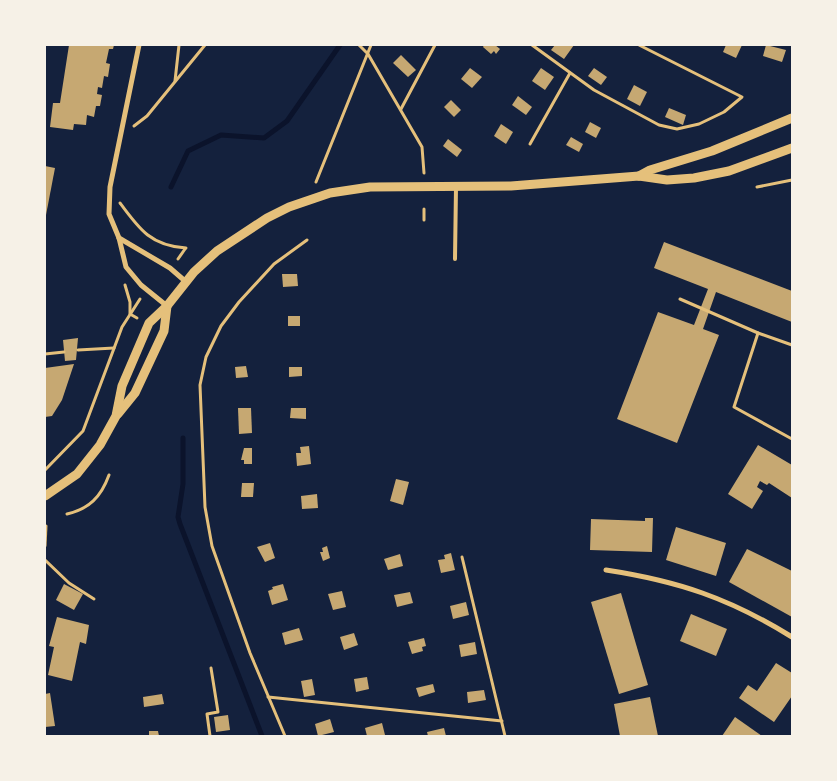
<svg xmlns="http://www.w3.org/2000/svg" width="837" height="781" font-family="'Roboto Serif',serif">
	<rect width="100%" height="100%" fill="#14213d"/>
	<g fill="none" stroke-linecap="round" stroke-linejoin="round">
		<g stroke="#0b132b" stroke-width="5">
			<path d="M171,187L188,151L221,135L264,138L287,121L340,45"/>
			<path d="M183,438V484L178,517L180,524L262,736"/>
		</g>
	</g>
	<g fill="#c6a872">
		<path d="M69,45H114L113,49H109L106,63L110,64L108,77L104,76L102,88L98,87L97,94L102,95L100,106H96L94,117L87,115L86,125L74,124L73,130L50,127L53,103H60Z"/>
		<path d="M484,45H495L500,49L496,54L494,51L491,54L483,47Z"/>
		<path d="M555,45L559,46L574,45L564,59L551,50Z"/>
		<path d="M726,45H742L736,58L723,52Z"/>
		<path d="M766,45L786,50L782,62L763,56Z"/>
		<path d="M401,55L416,70L408,77L393,63Z"/>
		<path d="M470,68L482,77L472,88L461,79Z"/>
		<path d="M541,68L554,77L545,90L532,81Z"/>
		<path d="M594,68L607,77L601,85L588,76Z"/>
		<path d="M634,85L647,92L640,106L627,99Z"/>
		<path d="M518,96L532,107L526,115L512,105Z"/>
		<path d="M451,100L461,110L454,117L444,107Z"/>
		<path d="M669,108L686,115L683,125L665,117Z"/>
		<path d="M590,122L601,128L596,138L585,132Z"/>
		<path d="M501,124L513,132L506,144L494,136Z"/>
		<path d="M571,137L583,144L579,152L566,145Z"/>
		<path d="M448,139L462,150L457,157L443,146Z"/>
		<path d="M45,166L55,168L46,215H45Z"/>
		<path d="M664,242L792,291V322L716,292L703,329L719,335L677,443L617,419L658,312L694,325L708,289L654,268Z"/>
		<path d="M282,274H297L298,286L283,287Z"/>
		<rect x="288" y="316" width="12" height="10"/>
		<path d="M78,338L76,360L65,361L63,340Z"/>
		<path d="M74,364L62,400L52,416L45,417V368Z"/>
		<path d="M246,366L248,377L236,378L235,367Z"/>
		<path d="M289,367H302V376L289,377Z"/>
		<path d="M238,408H251L252,433L239,434Z"/>
		<path d="M291,408H306V419L290,418Z"/>
		<path d="M758,445L792,465V498L769,483L767,485L760,481L757,487L763,491L752,509L728,494Z"/>
		<path d="M309,446L311,464L297,466L296,453H301L300,447Z"/>
		<path d="M244,448H252V464H244V460H241Z"/>
		<path d="M396,479L409,482L403,505L390,501Z"/>
		<path d="M242,483H254L253,497H241Z"/>
		<path d="M317,494L318,508L302,509L301,496Z"/>
		<path d="M645,518H653L652,552L590,550L591,519L645,521Z"/>
		<path d="M676,527L726,543L716,576L666,560Z"/>
		<path d="M270,543L275,558L265,562L257,547Z"/>
		<path d="M327,546L330,558L323,561L320,552H323L322,548Z"/>
		<path d="M747,549L792,571V617L729,582Z"/>
		<path d="M451,553L455,570L441,573L438,560L445,559L444,555Z"/>
		<path d="M400,554L403,566L388,570L384,559Z"/>
		<path d="M64,584L83,594L74,610L56,600Z"/>
		<path d="M283,584L288,600L272,605L268,591L273,589L272,587Z"/>
		<path d="M342,591L346,607L333,610L328,594Z"/>
		<path d="M410,592L413,603L397,607L394,595Z"/>
		<path d="M621,593L648,685L619,694L591,602Z"/>
		<path d="M466,602L469,615L453,619L450,606Z"/>
		<path d="M691,614L727,629L716,656L680,641Z"/>
		<path d="M57,617L89,625L86,644L80,642L72,681L48,675L54,647L49,646Z"/>
		<path d="M299,628L303,640L285,645L282,633Z"/>
		<path d="M354,633L358,645L344,650L340,637Z"/>
		<path d="M424,638L426,646L422,647L423,651L412,654L408,642Z"/>
		<path d="M475,642L477,654L461,657L459,645Z"/>
		<path d="M776,663L792,673V696L774,722L739,698L748,685L757,691Z"/>
		<path d="M367,677L369,689L356,692L354,679Z"/>
		<path d="M312,679L315,695L304,697L301,681Z"/>
		<path d="M433,684L435,692L419,697L416,688Z"/>
		<path d="M484,690L486,700L468,703L467,692Z"/>
		<path d="M50,693L55,726L45,727V694Z"/>
		<path d="M162,694L164,704L144,707L143,697Z"/>
		<path d="M650,697L658,736H620L614,704Z"/>
		<path d="M228,715L230,730L216,732L214,717Z"/>
		<path d="M735,717L762,736H722Z"/>
		<path d="M330,719L334,732L318,736L315,724Z"/>
		<path d="M382,723L385,735L367,736L365,728Z"/>
		<path d="M444,728L446,736H428L427,732Z"/>
		<path d="M149,731H158L159,736H149Z"/>
	</g>
	<g fill="none" stroke-linecap="round" stroke-linejoin="round">
		<g stroke="#e5c07b" stroke-width="3">
			<path d="M359,45L368,54L422,147L424,173"/>
			<path d="M532,45L594,90L659,125L677,129L699,124L724,112L742,97L639,45"/>
			<path d="M175,81L179,45"/>
			<path d="M401,109L435,45"/>
			<path d="M134,126L147,116L205,45"/>
			<path d="M530,144L570,73"/>
			<path d="M316,182L371,45"/>
			<path d="M757,187L792,180"/>
			<path d="M120,203C139,229 151,246 186,248"/>
			<path d="M424,209V220"/>
			<path d="M178,259L185,249"/>
			<path d="M125,285L130,302V314L137,318"/>
			<path d="M680,299L758,333L734,407L792,439"/>
			<path d="M758,333L792,345"/>
			<path d="M78,350L114,348"/>
			<path d="M45,354L64,352"/>
			<path d="M45,470L83,431L122,327L140,299"/>
			<path d="M67,514C89,509 101,497 109,475"/>
			<path d="M45,546L46,526"/>
			<path d="M462,557L505,736"/>
			<path d="M45,560L69,583L94,599"/>
			<path d="M268,697L502,721"/>
			<path d="M210,736L207,714L218,712L211,668"/>
			<path d="M285,736L250,653L212,546L205,507L200,385L206,357L221,326L239,302L274,264L307,240"/>
		</g>
		<path stroke="#e5c07b" stroke-width="4" d="M455,259L456,187"/>
		<g stroke="#e5c07b" stroke-width="5">
			<path d="M139,45L110,187L109,214L119,238L126,267L141,285L167,306"/>
			<path d="M119,238L170,268L185,281"/>
			<path d="M606,570C678,581 729,598 792,637"/>
		</g>
		<g stroke="#e5c07b" stroke-width="9">
			<path d="M639,176L650,170L712,151L792,118"/>
			<path d="M118,414L135,393L164,331L167,306"/>
			<path d="M45,496L77,474L100,445L116,416L122,386L149,323L167,306L194,272L217,251L267,218L289,207L330,193L370,187L511,186L639,176L667,180L694,178L729,171L792,148"/>
		</g>
	</g>
	<rect width="837" height="781" fill="none" stroke="#f6f1e7" stroke-width="92"/>
</svg>
